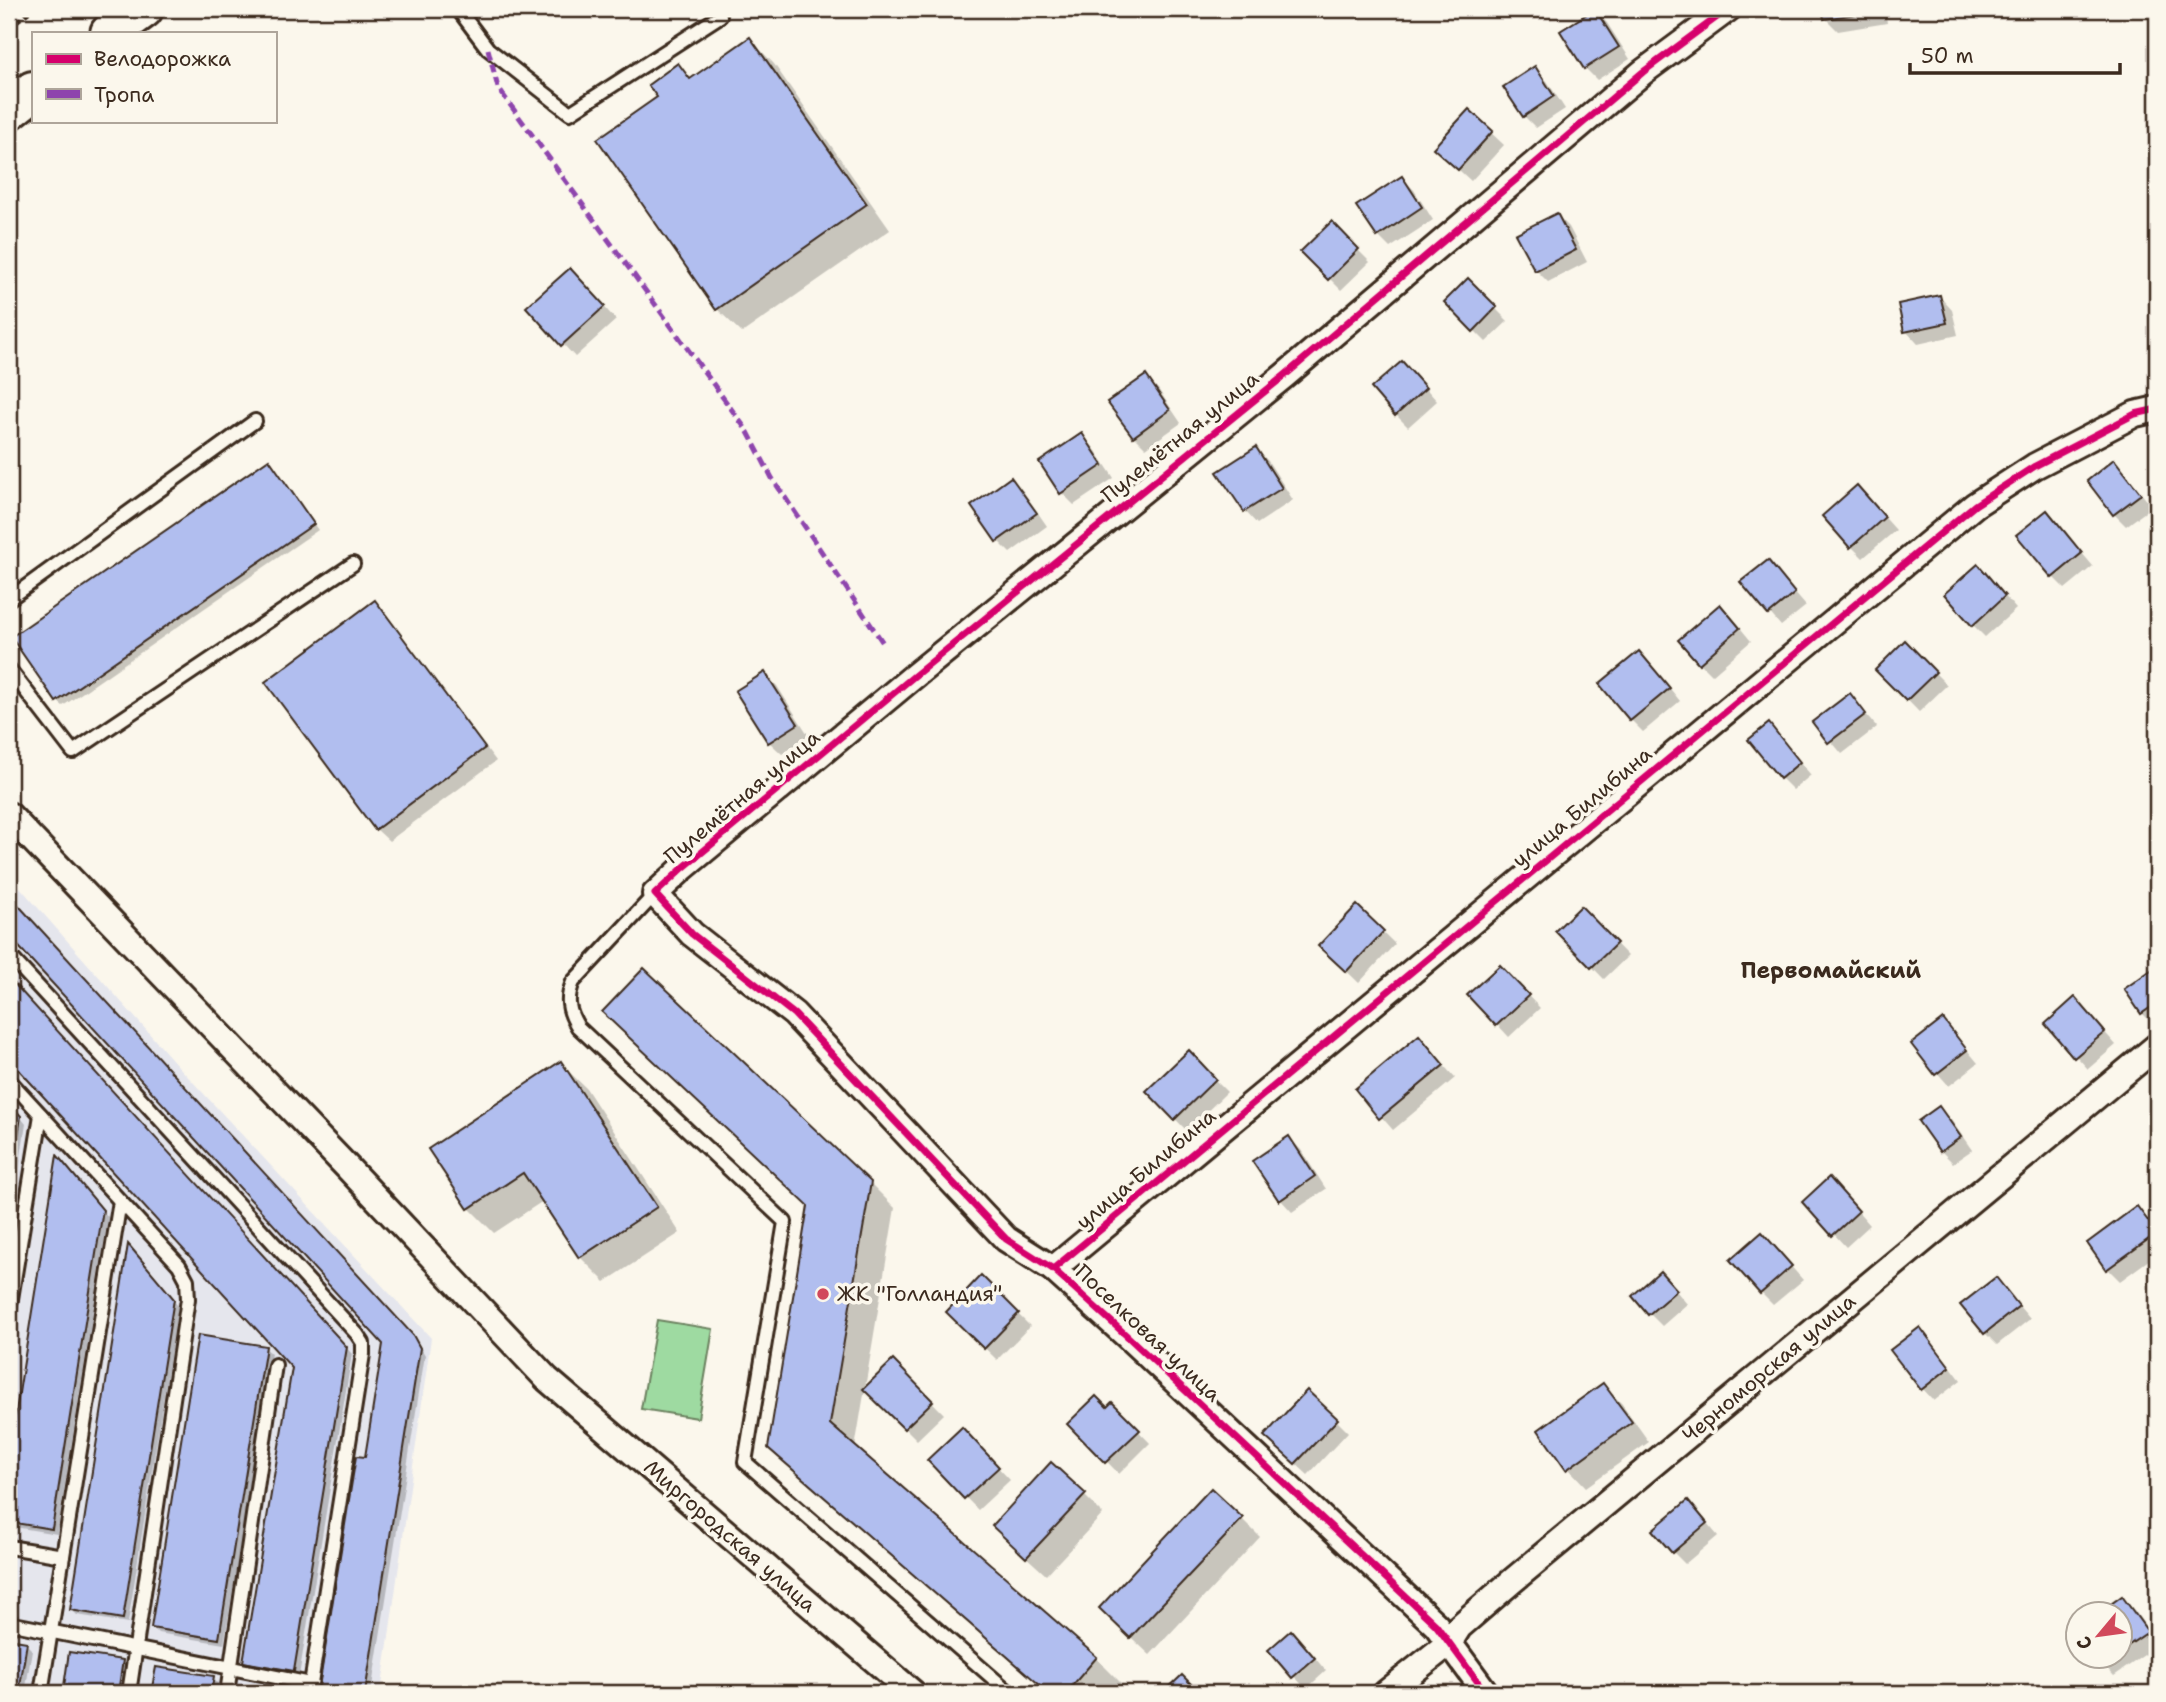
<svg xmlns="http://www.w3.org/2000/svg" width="2166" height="1702" font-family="'Shantell Sans',sans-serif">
	<rect width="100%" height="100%" fill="#fbf7ec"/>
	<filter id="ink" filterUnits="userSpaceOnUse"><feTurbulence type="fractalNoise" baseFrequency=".0143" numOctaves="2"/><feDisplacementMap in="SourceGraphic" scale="14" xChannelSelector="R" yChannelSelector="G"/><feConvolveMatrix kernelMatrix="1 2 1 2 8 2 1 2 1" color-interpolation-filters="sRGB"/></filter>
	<g filter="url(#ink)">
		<path fill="#e5e6ed" d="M9,875L178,1066L431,1338L381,1693H9Z"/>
		<path fill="#9edaa1" stroke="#6c8260" stroke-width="2" d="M657,1320L713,1329L698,1418L641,1409Z"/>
		<g fill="#0003">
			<path d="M1824,9H1885L1887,23L1838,31L1825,18Z"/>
			<path d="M1595,11L1607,23L1630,59L1597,80L1585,68Z"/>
			<path d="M750,39L774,64L890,230L742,333L717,309L659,98L678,66L692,80Z"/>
			<path d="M1535,69L1547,81L1565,109L1536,128L1524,116Z"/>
			<path d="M1469,112L1504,145L1471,181L1448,160Z"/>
			<path d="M1402,178L1414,190L1433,220L1390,248L1378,236Z"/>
			<path d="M1557,215L1569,227L1587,262L1548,282L1536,270Z"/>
			<path d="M1332,224L1370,262L1341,290L1303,252Z"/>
			<path d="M1468,281L1508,321L1486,342L1446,302Z"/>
			<path d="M582,282L616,320L575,357L529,307Z"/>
			<path d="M1940,297L1952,310L1958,335L1918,344L1906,331Z"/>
			<path d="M1414,375L1437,401L1408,427L1396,415Z"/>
			<path d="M1145,377L1158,389L1181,423L1146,448L1134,436Z"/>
			<path d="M1082,435L1094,448L1114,478L1074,505L1062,493L1041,463Z"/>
			<path d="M1256,449L1268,461L1293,500L1257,524L1245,511L1220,472Z"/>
			<path d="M269,461L318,530L63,706L57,701Z"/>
			<path d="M2114,462L2126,474L2152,507L2126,526L2114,514Z"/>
			<path d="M1010,479L1023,491L1047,526L1010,553L998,541L973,506Z"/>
			<path d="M1869,500L1896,530L1863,558L1851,546Z"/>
			<path d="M2047,512L2093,566L2065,589L2053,577Z"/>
			<path d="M1768,562L1806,606L1781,626L1743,582Z"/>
			<path d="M1990,579L2016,609L1985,637L1973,625Z"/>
			<path d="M375,603L387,615L496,761L389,841L376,829L268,683Z"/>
			<path d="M1732,618L1751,641L1712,675L1700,663Z"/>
			<path d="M1905,643L1947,685L1919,712L1878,670Z"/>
			<path d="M1651,665L1680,701L1643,732L1631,720Z"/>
			<path d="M765,674L777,686L809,736L782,754L769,742Z"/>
			<path d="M1850,696L1877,727L1842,754L1815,722Z"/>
			<path d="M1768,725L1811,775L1793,790L1781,778Z"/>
			<path d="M9,897L418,1343L425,1355L371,1693H320L357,1458L367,1459L385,1343L9,933Z"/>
			<path d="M1357,907L1395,944L1359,983L1333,958Z"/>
			<path d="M1581,908L1628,956L1604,979L1557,931Z"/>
			<path d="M1500,967L1540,1008L1509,1037L1470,995Z"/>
			<path d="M2157,969V1023L2154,1025L2142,1013L2127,989Z"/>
			<path d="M9,980L352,1354L299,1676L251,1667L245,1662L294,1367L9,1057Z"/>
			<path d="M2087,1012L2116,1045L2088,1069L2047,1024Z"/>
			<path d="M1943,1021L1978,1063L1949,1086L1913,1045Z"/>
			<path d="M1419,1038L1455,1078L1393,1130L1357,1089Z"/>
			<path d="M1188,1053L1227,1092L1187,1131L1148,1091Z"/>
			<path d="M561,1064L586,1088L680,1233L605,1282L580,1257L543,1201L494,1233L469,1208Z"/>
			<path d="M9,1103L26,1124L9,1232Z"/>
			<path d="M1939,1108L1951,1120L1972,1150L1953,1163L1941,1151Z"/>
			<path d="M1289,1138L1301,1150L1326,1189L1292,1212L1280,1199Z"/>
			<path d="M58,1158L108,1217L57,1534L9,1526V1466Z"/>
			<path d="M870,1183L895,1208L855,1448L1096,1658L1121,1683L1112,1693H1048L795,1473L770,1448Z"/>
			<path d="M1841,1192L1870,1225L1846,1247L1804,1202Z"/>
			<path d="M2137,1209L2157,1232V1254L2120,1281L2108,1269Z"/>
			<path d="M1774,1247L1803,1280L1773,1305L1761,1293Z"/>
			<path d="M133,1252L178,1306L128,1623L77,1615L71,1609Z"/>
			<path d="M981,1278L1030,1326L997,1360L948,1312Z"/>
			<path d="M1996,1279L2030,1319L1997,1345L1985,1333Z"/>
			<path d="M1672,1286L1687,1304L1662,1326L1650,1314Z"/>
			<path d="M1920,1329L1932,1342L1961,1380L1934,1401L1922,1388Z"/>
			<path d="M265,1348L271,1353L224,1644L158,1633L153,1628Z"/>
			<path d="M893,1362L944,1414L917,1440L866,1389Z"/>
			<path d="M1603,1385L1622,1404L1649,1442L1586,1487L1568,1468Z"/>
			<path d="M1112,1404L1150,1443L1119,1474L1070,1424L1107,1410Z"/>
			<path d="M1336,1420L1348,1432L1308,1475L1279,1448Z"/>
			<path d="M974,1442L1010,1480L978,1510L929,1460Z"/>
			<path d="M1084,1495L1103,1514L1046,1575L1013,1545Z"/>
			<path d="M1700,1515L1718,1536L1685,1564L1673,1552Z"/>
			<path d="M1242,1519L1260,1537L1150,1655L1120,1627Z"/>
			<path d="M2122,1598L2134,1610L2157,1642V1646L2114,1676L2096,1656H2120V1614H2100Z"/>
			<path d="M9,1641L26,1644L32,1650L25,1693H9Z"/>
			<path d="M1304,1645L1326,1671L1306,1689L1271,1651Z"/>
			<path d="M71,1654L122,1662L128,1667L124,1693H64Z"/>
			<path d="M157,1669L213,1678L218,1684L217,1693H153Z"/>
			<path d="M243,1689L269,1693H242Z"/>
		</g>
		<g fill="#b1beef" stroke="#3b2a1e" stroke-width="2">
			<path d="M1595,9L1619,47L1584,69L1560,31Z"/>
			<path d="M1822,9H1876V11L1824,19Z"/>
			<path d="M750,37L867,204L716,310L597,139L657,97L648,85L678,63L690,79Z"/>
			<path d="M1535,66L1554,96L1523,117L1503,87Z"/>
			<path d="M1469,109L1493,131L1458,170L1433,148Z"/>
			<path d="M1402,176L1422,207L1377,237L1356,206Z"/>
			<path d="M1557,213L1576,250L1535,271L1515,234Z"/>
			<path d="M1332,221L1359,249L1328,280L1300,252Z"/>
			<path d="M570,268L605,306L561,346L526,307Z"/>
			<path d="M1468,278L1497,307L1473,332L1444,302Z"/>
			<path d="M1940,295L1947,323L1904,332L1898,304Z"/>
			<path d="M1402,361L1426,388L1395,416L1371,388Z"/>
			<path d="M1146,375L1170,410L1133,437L1107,402Z"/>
			<path d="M1082,433L1103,465L1060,494L1039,462Z"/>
			<path d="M1256,447L1282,488L1244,512L1217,472Z"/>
			<path d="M269,459L314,524L56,702L11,637Z"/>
			<path d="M2114,459L2141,494L2113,515L2087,481Z"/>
			<path d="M1011,477L1037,513L996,542L971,506Z"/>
			<path d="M1857,485L1885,517L1850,548L1822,516Z"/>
			<path d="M2047,510L2082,553L2052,578L2016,535Z"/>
			<path d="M1768,560L1795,593L1768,615L1740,582Z"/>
			<path d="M1978,564L2005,596L1972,626L1944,594Z"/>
			<path d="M375,600L485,748L375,830L265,682Z"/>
			<path d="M1720,604L1740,628L1699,664L1678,640Z"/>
			<path d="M1905,640L1936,672L1906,701L1875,670Z"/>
			<path d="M1639,651L1670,688L1630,721L1599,684Z"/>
			<path d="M765,672L798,724L768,743L735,691Z"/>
			<path d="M1850,693L1866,714L1828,743L1812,722Z"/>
			<path d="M1769,723L1800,762L1780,779L1748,740Z"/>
			<path d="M9,895L413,1335L420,1348L365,1693H318L356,1456L365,1457L383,1344L9,936Z"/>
			<path d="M1357,905L1384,931L1346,972L1318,946Z"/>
			<path d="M1581,906L1617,943L1591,968L1555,931Z"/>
			<path d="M1500,965L1529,995L1496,1026L1467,995Z"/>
			<path d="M2157,966V1003L2141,1014L2124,989Z"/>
			<path d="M644,968L871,1182L830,1424L1097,1657L1066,1693H1049L768,1448L808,1206L602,1012Z"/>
			<path d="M9,978L347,1347L294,1671L243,1662L292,1368L9,1059Z"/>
			<path d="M2075,997L2105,1032L2074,1058L2045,1024Z"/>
			<path d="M1943,1019L1967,1050L1935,1075L1911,1044Z"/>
			<path d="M1419,1035L1444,1065L1379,1119L1355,1089Z"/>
			<path d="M1189,1050L1216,1079L1174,1120L1146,1091Z"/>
			<path d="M561,1061L657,1207L579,1258L523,1173L468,1209L428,1149Z"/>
			<path d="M9,1102L21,1116L9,1194Z"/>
			<path d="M1939,1106L1961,1137L1940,1152L1918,1121Z"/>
			<path d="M1289,1136L1315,1176L1279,1201L1252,1161Z"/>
			<path d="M57,1155L103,1210L52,1529L9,1522V1455Z"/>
			<path d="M1829,1177L1859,1211L1832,1236L1802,1202Z"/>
			<path d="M2137,1206L2157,1233L2106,1270L2087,1243Z"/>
			<path d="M1762,1232L1792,1266L1760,1294L1730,1260Z"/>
			<path d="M128,1244L174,1299L123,1619L70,1610Z"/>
			<path d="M1660,1271L1677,1290L1648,1315L1632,1296Z"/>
			<path d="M981,1275L1019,1313L984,1349L946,1312Z"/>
			<path d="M1996,1277L2019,1306L1984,1334L1960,1305Z"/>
			<path d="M1920,1327L1950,1367L1921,1390L1890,1350Z"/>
			<path d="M198,1335L266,1346L219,1639L151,1628Z"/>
			<path d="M893,1360L933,1401L904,1429L863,1389Z"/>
			<path d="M1603,1383L1632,1422L1566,1470L1538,1430Z"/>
			<path d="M1307,1390L1338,1419L1295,1464L1264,1436Z"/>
			<path d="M1096,1396L1107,1407L1112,1402L1140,1430L1105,1463L1067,1424Z"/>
			<path d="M962,1427L999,1467L964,1499L927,1460Z"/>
			<path d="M1051,1462L1086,1494L1026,1558L992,1526Z"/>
			<path d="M1211,1488L1243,1518L1130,1638L1099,1608Z"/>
			<path d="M1688,1500L1707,1523L1672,1553L1652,1530Z"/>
			<path d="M2122,1596L2148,1632L2120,1651V1614H2097Z"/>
			<path d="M1291,1630L1315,1658L1292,1678L1268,1650Z"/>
			<path d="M9,1639L27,1642L19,1693H9Z"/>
			<path d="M69,1652L123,1660L118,1693H63Z"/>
			<path d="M156,1667L214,1676L211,1693H151Z"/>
			<path d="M1182,1675L1200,1693H1163Z"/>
		</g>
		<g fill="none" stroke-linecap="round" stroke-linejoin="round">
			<g stroke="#3b2a1e" stroke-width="18">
				<g id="service">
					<path d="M458,9L488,49L570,113L720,16"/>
					<path d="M9,599L255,421"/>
					<path d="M9,669L73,752L353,564"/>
					<path d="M655,894L573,982C566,999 568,1011 578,1027L785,1222L745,1462L1010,1693"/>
					<path d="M9,955L357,1334L363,1343V1354L311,1684L9,1623"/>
					<path d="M9,1080L179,1265L187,1280L188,1299L129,1693"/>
					<path d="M9,1311L41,1115"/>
					<path d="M9,1547L63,1556"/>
					<path d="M41,1693L120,1201"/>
					<path d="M227,1693L275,1365"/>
				</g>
			</g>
			<g stroke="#3b2a1e" stroke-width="30">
				<g id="minor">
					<path d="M9,815L347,1167L547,1379L913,1693"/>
					<path d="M1053,1269L1975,505L2035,466L2135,414L2157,409"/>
					<path d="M1386,1693L1449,1643L1459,1627L1511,1582L2157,1046"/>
					<path d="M1486,1693L1436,1625L1126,1335L1053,1269L1006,1239L794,1014L692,934L655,894L683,868L913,677L1284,376L1643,72L1728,9"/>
				</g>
			</g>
			<g stroke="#3b2a1e" stroke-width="44">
				<g id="primary">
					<path d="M110,33L143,9"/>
					<path d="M9,110L33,91"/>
				</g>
			</g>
			<path stroke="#3b2a1e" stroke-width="4.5" stroke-dasharray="5 5" stroke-linecap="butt" d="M9,27L33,9"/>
			<use href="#service" stroke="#fbf7ec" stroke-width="12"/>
			<use href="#minor" stroke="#fbf7ec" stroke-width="24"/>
			<use href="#primary" stroke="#fbf7ec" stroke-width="38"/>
			<path stroke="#8e44ad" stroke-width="5" stroke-dasharray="10 5" stroke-linecap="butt" d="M488,49L498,88L748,432L772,478L883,643"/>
			<g stroke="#fbf7ec" stroke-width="11">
				<g id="cycleway">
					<path d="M1053,1269L1975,505L2035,466L2135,414L2157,409"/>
					<path d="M1486,1693L1436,1625L1126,1335L1053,1269L1006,1239L794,1014L692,934L655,894L683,868L913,677L1284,376L1643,72L1728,9"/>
				</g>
			</g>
			<use href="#cycleway" stroke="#d6006c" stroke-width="7"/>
		</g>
	</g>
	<circle fill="#d1495b" stroke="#fbf7ec" stroke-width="2.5" cx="823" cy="1294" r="7"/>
	<g text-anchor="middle" stroke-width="7" stroke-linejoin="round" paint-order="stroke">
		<g font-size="21" fill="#3b2a1e" stroke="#fbf7ec">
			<text transform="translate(1180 437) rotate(-39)" y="7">Пулемётная улица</text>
			<text transform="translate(742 797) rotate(-40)" y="7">Пулемётная улица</text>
			<text transform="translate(1582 807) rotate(-40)" y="7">улица Билибина</text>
			<text transform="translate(1146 1169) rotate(-40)" y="7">улица Билибина</text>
			<text transform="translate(1148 1333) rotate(43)" y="7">Поселковая улица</text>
			<text transform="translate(1769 1368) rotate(-40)" y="7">Черноморская улица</text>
			<text transform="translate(730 1536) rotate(41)" y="7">Миргородская улица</text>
		</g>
		<g font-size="21" fill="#3b2a1e" stroke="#fbf7ec" text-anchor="start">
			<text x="837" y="1301">ЖК "Голландия"</text>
		</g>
		<g font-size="23" font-weight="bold" fill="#3b2a1e" stroke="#fbf7ec">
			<text x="1831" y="978">Первомайский</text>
		</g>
	</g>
	<rect width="2166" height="1702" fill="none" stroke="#fbf7ec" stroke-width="35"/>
	<rect x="18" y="18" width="2131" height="1667" fill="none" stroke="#3b2a1e" stroke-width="2.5" filter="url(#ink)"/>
	<rect x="32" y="32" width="245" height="91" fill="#fbf7ec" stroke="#aea59a" stroke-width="2"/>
	<rect x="46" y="54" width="35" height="10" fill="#d6006c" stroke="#aea59a" stroke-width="2"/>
	<text x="94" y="66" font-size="21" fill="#3b2a1e">Велодорожка</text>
	<rect x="46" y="89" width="35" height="10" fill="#8e44ad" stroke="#aea59a" stroke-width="2"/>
	<text x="94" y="102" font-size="21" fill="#3b2a1e">Тропа</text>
	<g transform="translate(2099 1635) rotate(241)"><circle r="33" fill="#fbf7ec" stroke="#aea59a" stroke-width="2"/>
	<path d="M0-5L12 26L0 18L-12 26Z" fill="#d1495b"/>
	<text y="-10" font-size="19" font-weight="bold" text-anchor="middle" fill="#3b2a1e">С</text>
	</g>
	<path d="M1910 63v10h210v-10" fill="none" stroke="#3b2a1e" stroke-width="3.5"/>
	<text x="1921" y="63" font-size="21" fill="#3b2a1e" stroke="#fbf7ec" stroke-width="5" paint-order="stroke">50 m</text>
</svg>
